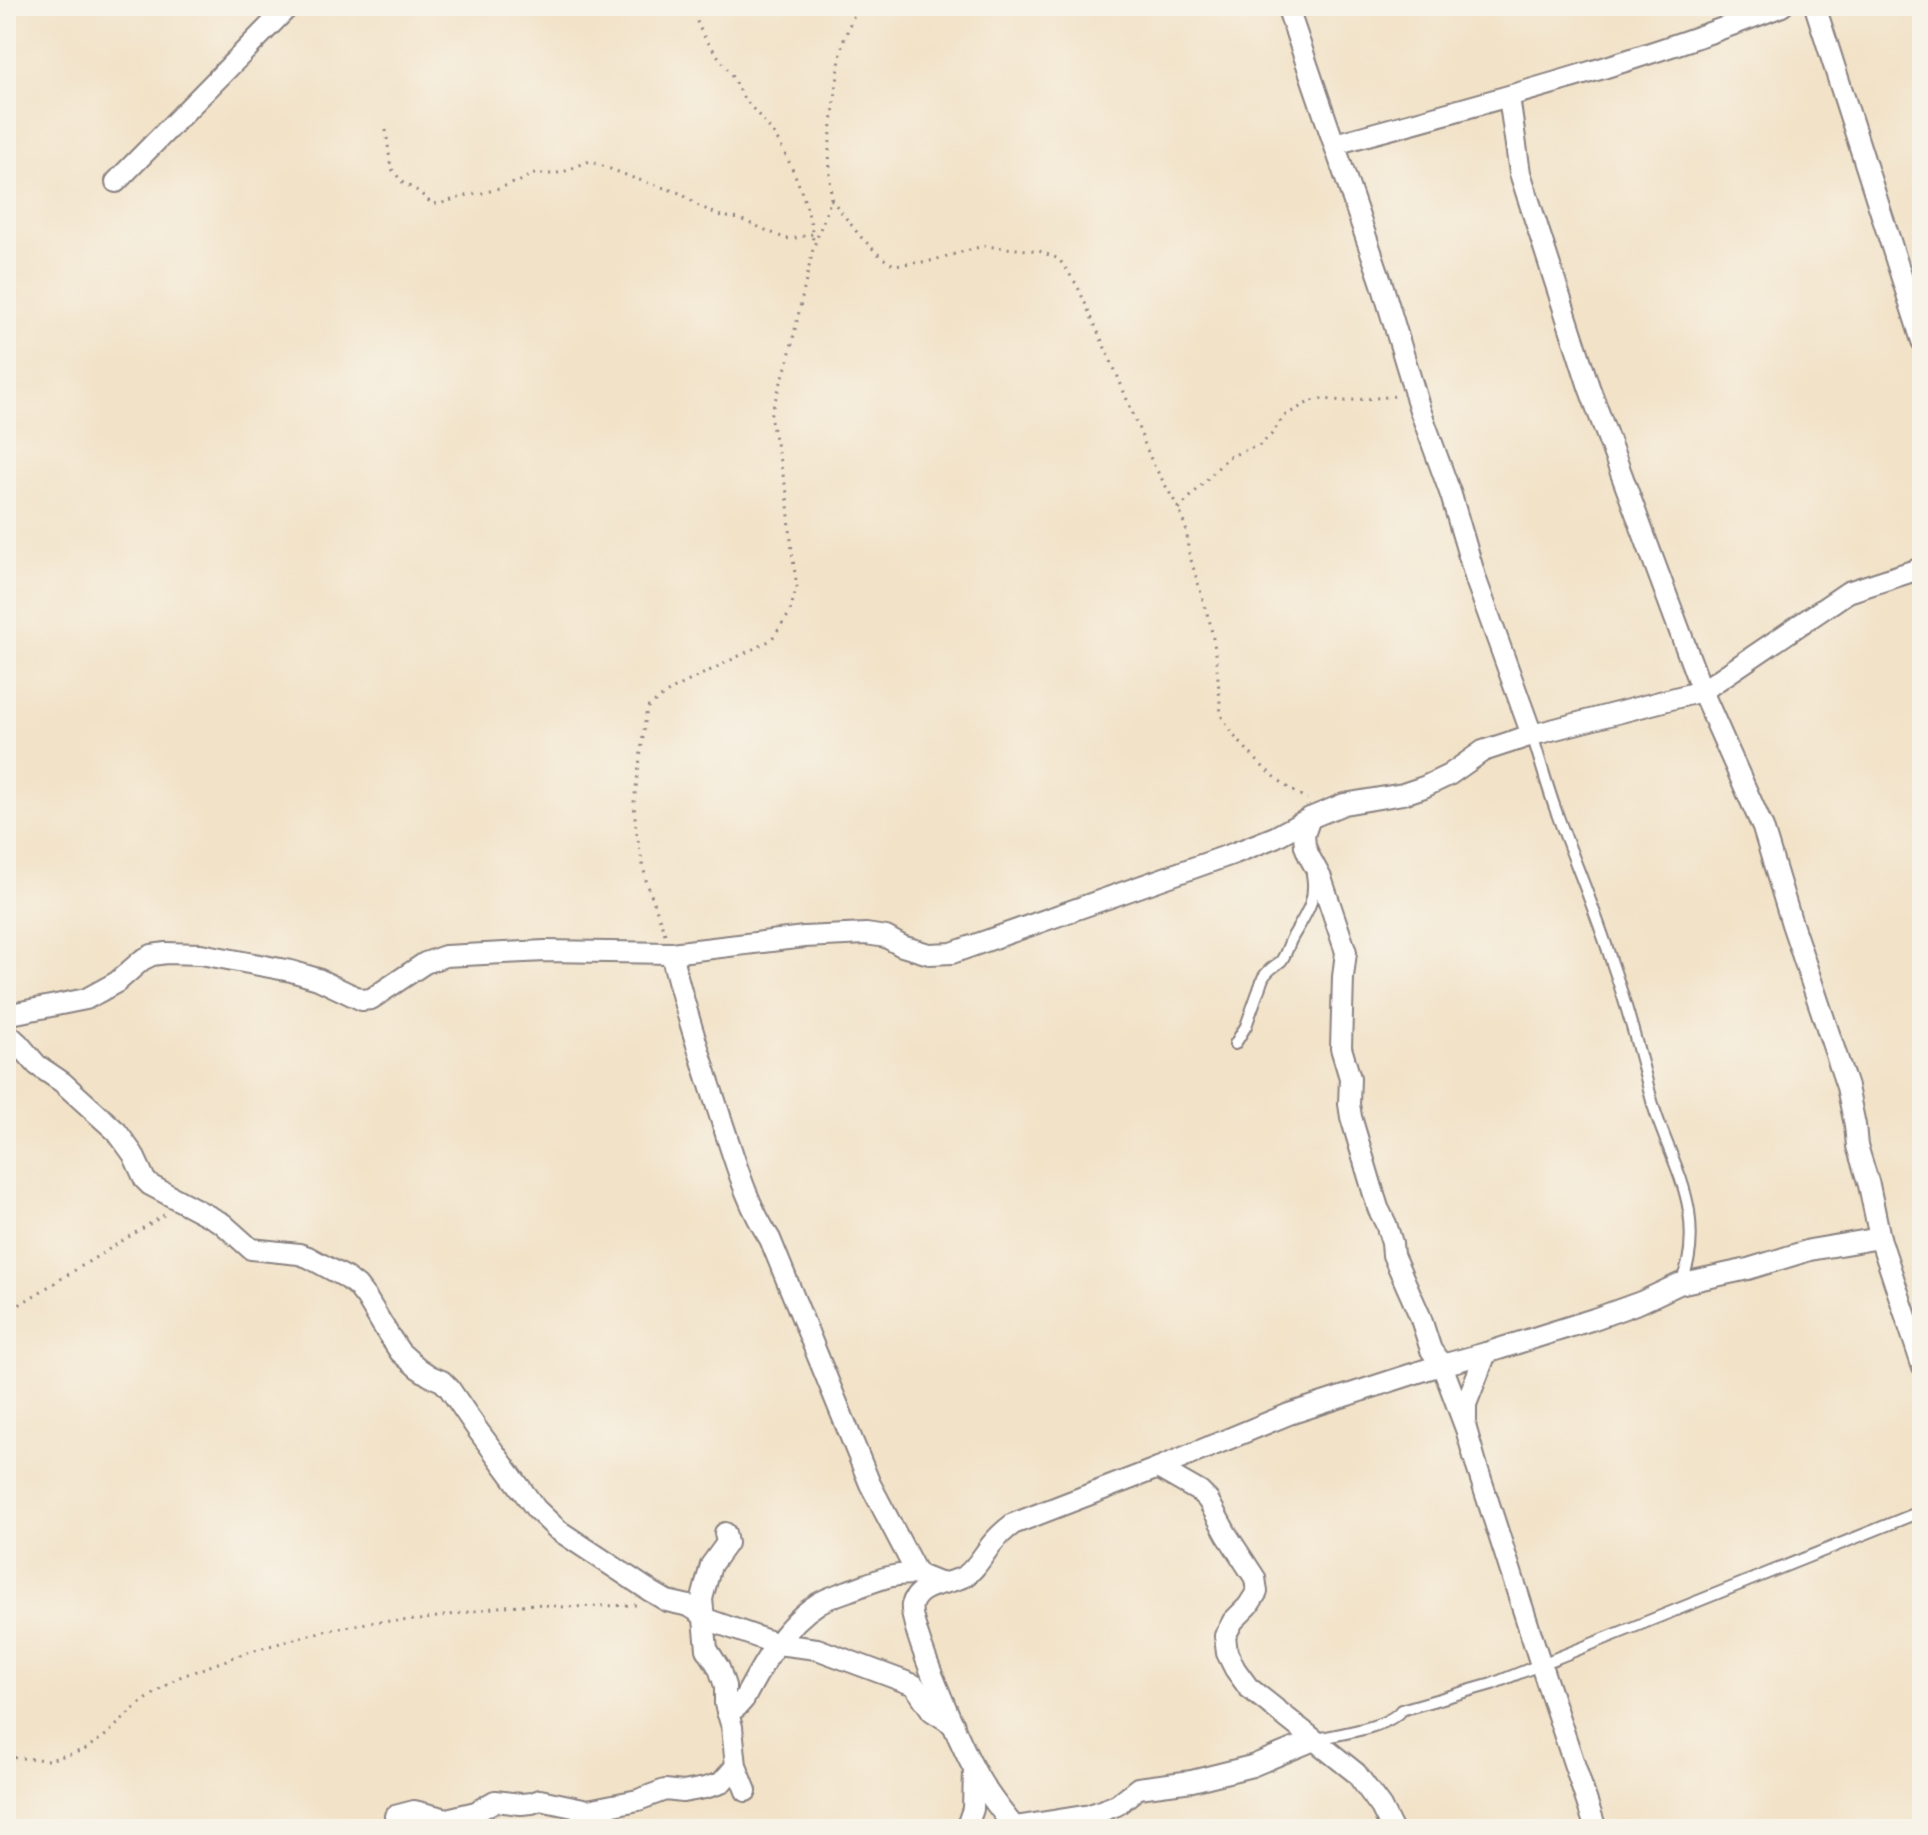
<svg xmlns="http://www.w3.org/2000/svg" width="1928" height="1835" font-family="'Architects Daughter',sans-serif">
	<rect width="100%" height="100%" fill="#f7f3e8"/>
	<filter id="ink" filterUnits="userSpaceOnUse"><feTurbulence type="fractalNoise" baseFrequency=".0125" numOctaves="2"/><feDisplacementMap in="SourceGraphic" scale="16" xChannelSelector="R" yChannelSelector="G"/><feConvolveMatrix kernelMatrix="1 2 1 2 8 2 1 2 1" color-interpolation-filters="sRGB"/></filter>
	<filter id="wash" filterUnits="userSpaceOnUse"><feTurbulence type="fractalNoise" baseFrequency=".006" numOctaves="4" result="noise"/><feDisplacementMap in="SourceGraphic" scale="32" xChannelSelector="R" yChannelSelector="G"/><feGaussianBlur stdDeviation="1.8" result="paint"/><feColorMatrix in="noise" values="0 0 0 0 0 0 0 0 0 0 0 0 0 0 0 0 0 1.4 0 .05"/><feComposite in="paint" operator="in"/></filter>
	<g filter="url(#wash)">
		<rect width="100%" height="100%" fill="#f2e2c7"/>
	</g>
	<g filter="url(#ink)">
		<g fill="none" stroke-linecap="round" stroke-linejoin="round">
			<g stroke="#8a8281" stroke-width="14">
				<g id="service">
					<path d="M1532,735C1540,760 1547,786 1556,811C1574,861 1595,909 1611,960C1627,1006 1640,1054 1652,1101C1662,1138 1683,1173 1689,1211C1692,1234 1692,1262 1680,1283"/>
					<path d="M1235,1044L1246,1026L1263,978C1268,969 1274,967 1281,961C1286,955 1288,945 1292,938C1305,915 1317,902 1312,874"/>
					<path d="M1316,1739C1338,1734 1388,1728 1401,1710L1492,1684L1922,1511"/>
				</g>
			</g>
			<g stroke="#8a8281" stroke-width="24">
				<g id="minor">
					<path d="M1287,6L1382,284L1420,410L1451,495L1476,580L1532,735"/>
					<path d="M1815,6L1922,341"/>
					<path d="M1509,97L1520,173L1589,387L1702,691L1763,828L1792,924L1847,1087L1855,1125L1857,1146L1869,1185L1880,1238L1922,1365"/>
					<path d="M1335,144C1485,103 1637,63 1782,6"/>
					<path d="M116,182L289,6"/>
					<path d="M1310,818L1304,835L1305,846L1309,856L1321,878L1346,952L1343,977L1341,1048L1350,1078L1349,1104L1351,1117L1378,1208L1386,1224L1392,1243L1393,1255L1420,1316L1431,1350L1442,1365L1466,1429L1477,1467L1541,1665L1596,1829"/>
					<path d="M671,953C685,1010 703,1064 721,1119C735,1160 746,1203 770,1239L870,1484L914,1568L919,1575L939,1583"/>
					<path d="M6,1015L86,999L117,982L142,960L152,955L166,953L201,954L291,971L318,979L362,1000L371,999L425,963L445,956L545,951L671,953L804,937L866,934L886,937L902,946L929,954L952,953L1235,853L1275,837L1310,818L1344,804L1403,794L1424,787L1449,775L1483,751L1532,735L1702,691L1848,592L1922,568"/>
					<path d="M6,1032L18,1043L37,1065L62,1082L117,1132L133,1154L145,1180L150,1185L222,1223L251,1249L299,1254L308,1257L345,1277L357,1286L367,1299L388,1334L400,1352L418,1368L430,1376L442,1381L449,1388L477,1429L536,1509L558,1530L650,1591L667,1601L689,1606L703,1615L706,1619L777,1644L817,1649L914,1685L932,1711L954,1725"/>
					<path d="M1466,1421V1404L1486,1353"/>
					<path d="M1158,1468L1200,1492L1208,1500L1227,1535L1255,1578L1257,1592L1248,1606L1233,1621L1225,1636L1227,1653L1235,1669L1248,1687L1356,1773L1381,1807L1392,1829"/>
					<path d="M725,1533L727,1543L711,1565L702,1599L707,1649L719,1668L725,1686V1704L732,1727L736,1766L746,1791"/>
					<path d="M727,1712L737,1707L744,1699C763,1663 784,1625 819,1603C831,1596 846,1592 859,1587C880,1579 897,1572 919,1575"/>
					<path d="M395,1816L414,1811L447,1819L476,1812L495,1801L521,1804L532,1803L540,1800L588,1810L638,1800L665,1790L683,1792L705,1788L721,1783L736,1766"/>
					<path d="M1015,1827L1090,1815L1117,1805L1138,1788L1192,1781L1252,1766L1314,1740"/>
					<path d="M966,1829L973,1809L974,1770"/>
					<path d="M1016,1829C1001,1811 985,1791 974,1769C962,1747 907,1624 912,1605C918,1583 948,1585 963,1577C975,1571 983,1555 991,1545C998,1536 1005,1530 1013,1524L1158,1468L1289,1414L1431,1368L1486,1353L1594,1319L1641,1302L1679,1284L1748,1269L1810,1250L1880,1238"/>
				</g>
			</g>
			<g stroke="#8a8281" stroke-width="3" stroke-dasharray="2 6" stroke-linecap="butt">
				<path d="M692,6C700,37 711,45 728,70C734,79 737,88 743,97C752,108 762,119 771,130C790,158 813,211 813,245"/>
				<path d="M386,130L391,168L403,183L418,191L431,203L439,204L468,195L484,193L523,180L531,174H552L563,172L590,161L636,179L680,193L699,206L721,216L740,219L784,238L791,239L813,234"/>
				<path d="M831,199L860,236L881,257L894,265L930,261L983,246L1039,251L1059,259L1077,285L1118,377L1152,462L1179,509L1187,532L1188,550L1210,623L1216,654L1221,715L1234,736L1264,768L1291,790L1307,799"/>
				<path d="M1179,509L1228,457L1260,445L1271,435L1284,416L1311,401L1322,399L1345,401L1396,396"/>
				<path d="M665,934L646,880L636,831L634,802L647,708L673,689L771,640L789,614L797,587L792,552L787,493L770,416L788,361L813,249L831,199L829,149L840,58L843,42L852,19L859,6"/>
				<path d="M6,1313L164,1215"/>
				<path d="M6,1757L49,1760L84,1750L106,1735L138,1705L177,1678L251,1651L324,1631L372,1622L419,1620L505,1606L536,1604L565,1607L636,1605"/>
			</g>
			<use href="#service" stroke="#fff" stroke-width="10"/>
			<use href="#minor" stroke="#fff" stroke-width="20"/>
		</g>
	</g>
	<rect width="1928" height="1835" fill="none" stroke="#f7f3e8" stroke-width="32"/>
</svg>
